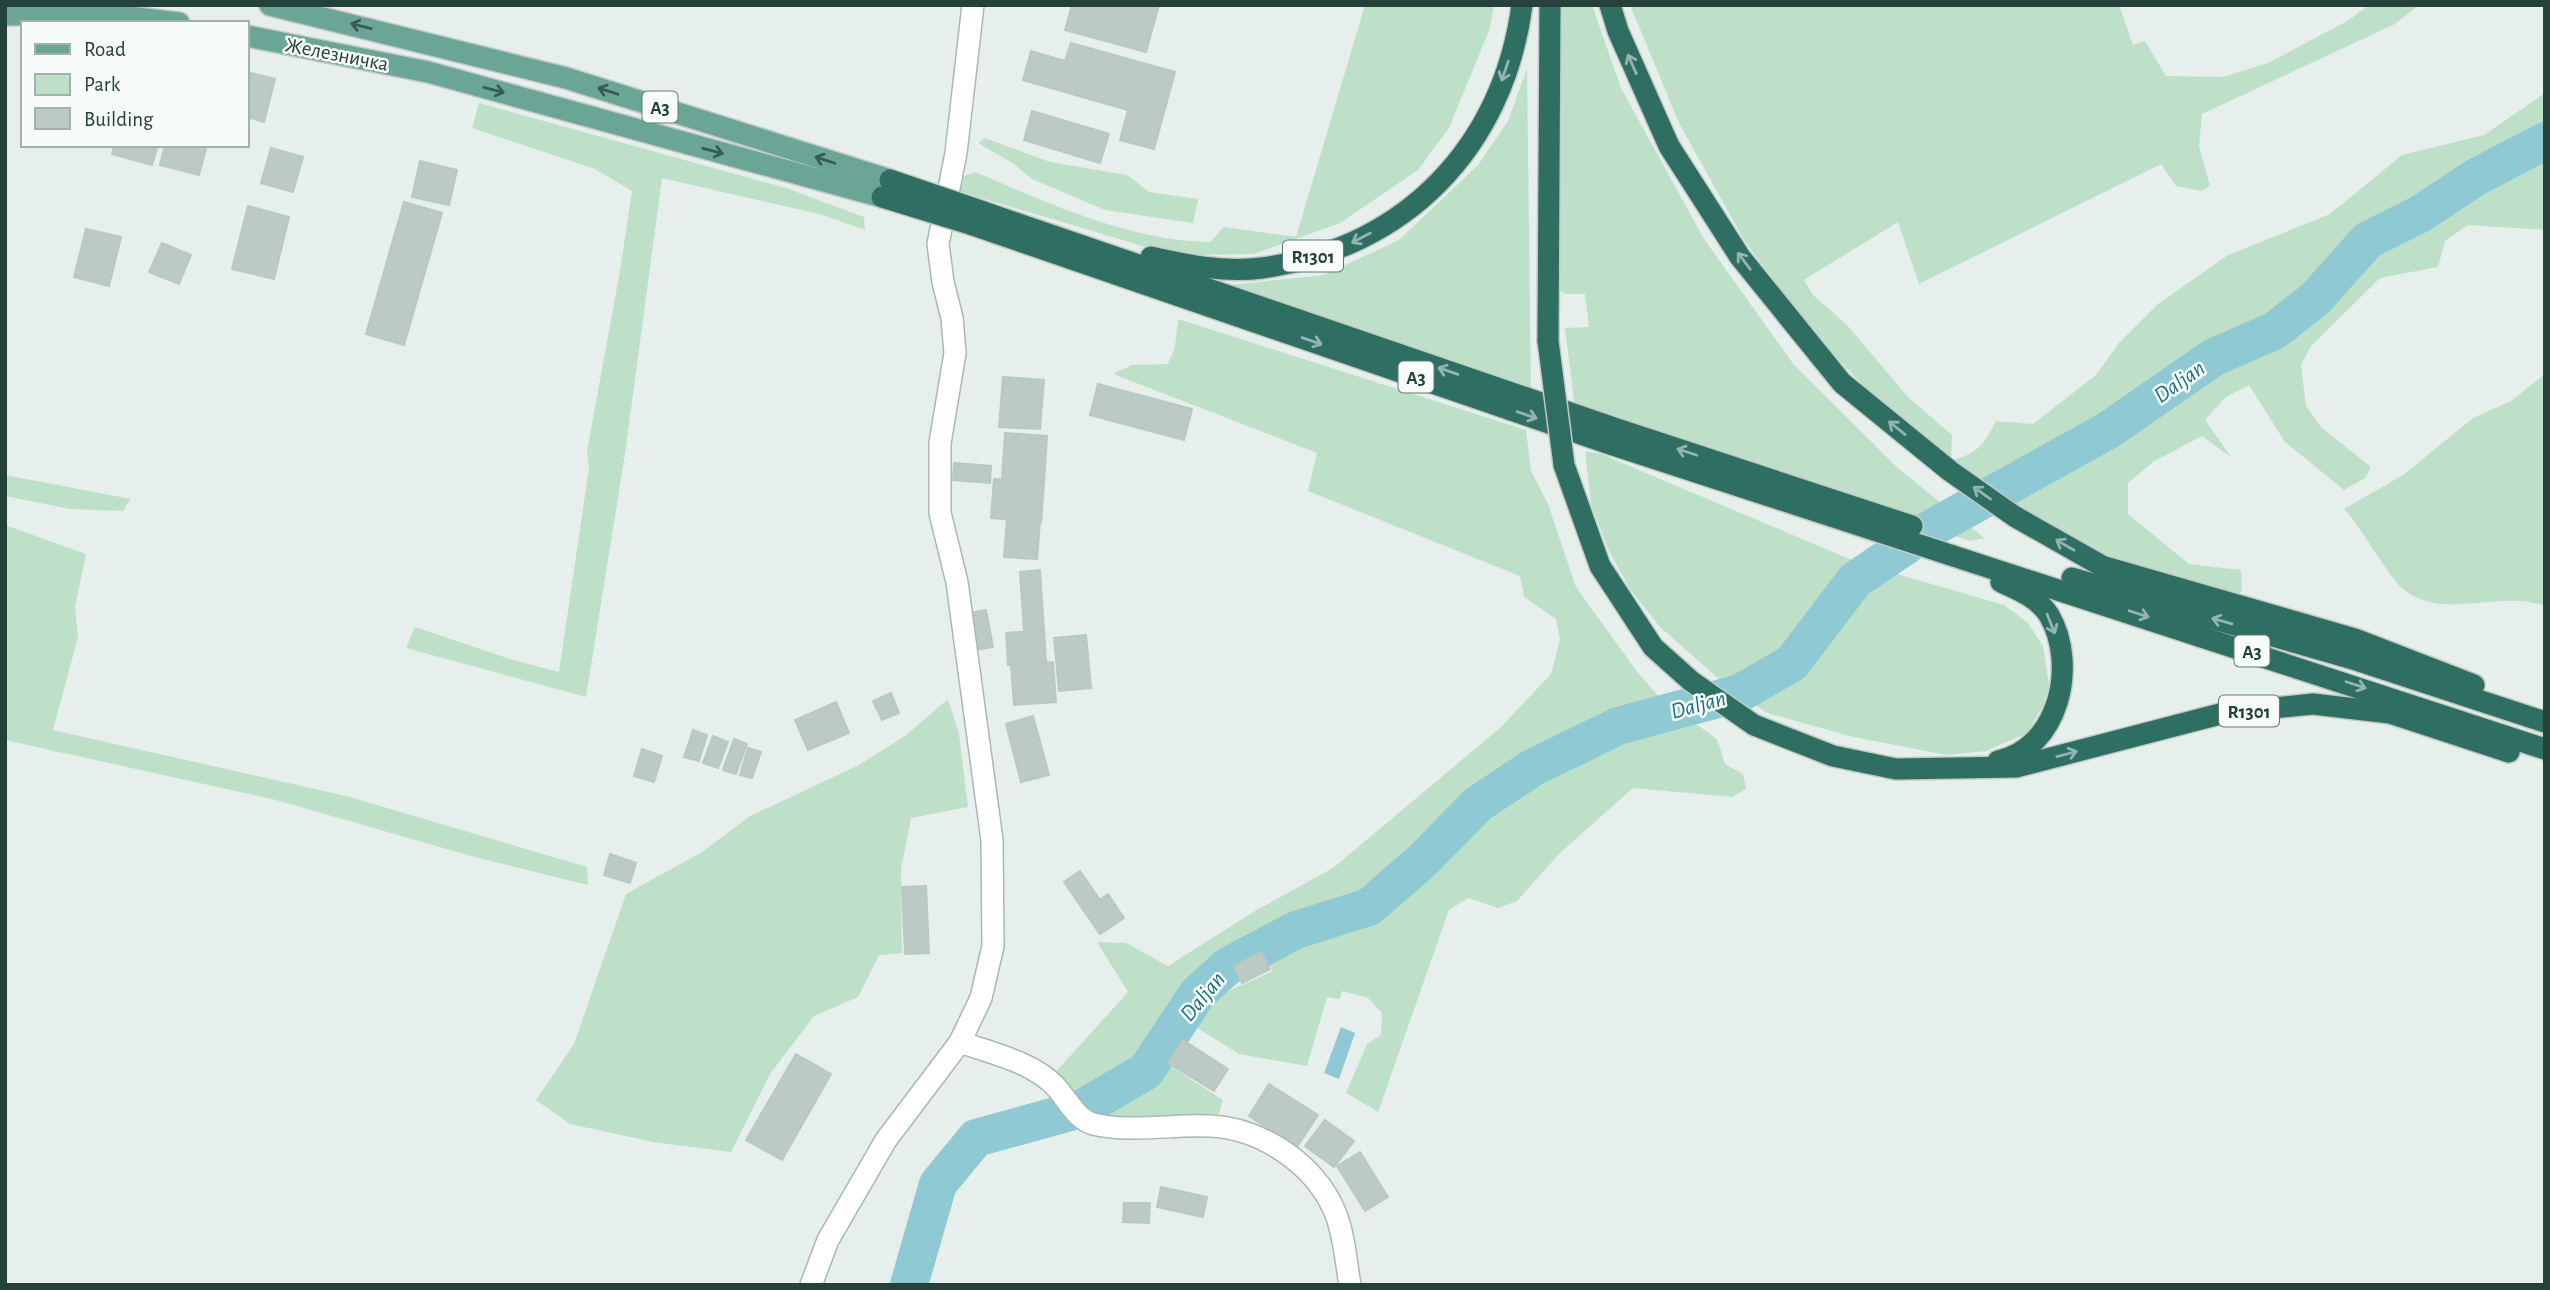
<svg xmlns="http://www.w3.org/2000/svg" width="2550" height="1290" font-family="'Alegreya Sans',sans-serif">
	<rect width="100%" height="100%" fill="#e6efeb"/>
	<g fill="#bfe0c8" fill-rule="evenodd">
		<path d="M1365,5H1494L1490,28L1449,128L1418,170L1340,223L1254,254L1189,255L1149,248L958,191L964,176L975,172C1051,204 1127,240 1210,242L1224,227L1296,237Z"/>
		<path d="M1560,5H1592L1621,88L1704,239L1794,365L1899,469L1984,538L1970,541L1575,408L1565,328L1589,327L1585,294H1565L1560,290Z"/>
		<path d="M1630,5H2119L2133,45L2145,41L2166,76L2223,77L2268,63L2349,20L2369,5H2419L2395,24L2202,114L2199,146L2210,186L2202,191L2176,186L2161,164L1919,284L1898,222L1804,280L1813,295L1847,325L1908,397L1952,435L1951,460C1977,455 1984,444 1996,421L2033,424L2096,375L2119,343L2158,304L2228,255L2330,214L2402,155L2484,135L2545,93V230L2468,225L2445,241L2438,267L2380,278L2311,346L2301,365L2306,406L2321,427L2371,467L2365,478L2344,490L2285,442L2249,385L2226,397L2205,420L2232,458L2202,436L2153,462L2128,483V514L2189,564L2241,570L2242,591L2231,599L2161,579L2088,551L2020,512L1884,407L1812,332L1744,240L1679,123Z"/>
		<path d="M1527,69L1531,394L1222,286L1324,275L1399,240L1478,165L1508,121Z"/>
		<path d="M479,103L786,188L864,217L865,230L823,215L662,178L625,454L586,697L406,648L415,627L513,660L559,672L589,468L587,451L620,271L632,191L595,169L472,128Z"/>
		<path d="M985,138L1050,162L1127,175L1149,192L1198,199L1193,223L1105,210L1032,179L1014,164L978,143Z"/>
		<path d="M1178,319L1526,430L1531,471L1548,504L1576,587L1638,673L1661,699L1717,739L1725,764L1743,774L1746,789L1732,797L1633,788L1560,853L1517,901L1498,908L1468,898L1449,910L1378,1112L1346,1093L1367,1044L1381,1035L1382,1013L1368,998L1342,991L1340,999L1327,997L1307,1066L1239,1054L1194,1026L1186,1027L1164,1062L1223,1100L1219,1114L1104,1120L1088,1115L1053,1075L1128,992L1097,942L1126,943L1168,966L1255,911L1333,868L1500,728L1551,674L1560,640L1556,619L1524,597L1520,576L1308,491L1317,453L1113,374L1132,365L1168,364L1175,347ZM1258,941L1273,971L1215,997L1203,978L1229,957Z"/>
		<path d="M2545,374V606C2499,588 2436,625 2398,584C2378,561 2365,532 2344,509L2403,475L2473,418L2511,401Z"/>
		<path d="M1585,451L1601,454L1859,563L2004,605L2028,623L2043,646L2049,685L2043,706L2027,733L1986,751L1947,755L1853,737L1767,713L1718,678L1660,627L1630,589L1609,551L1591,504Z"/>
		<path d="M5,475L131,499L123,511L70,509L5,496Z"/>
		<path d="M5,525L86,554L75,607L78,637L53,730L350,797L587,867L588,885L471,856L276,800L5,740Z"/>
		<path d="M948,699L959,734L968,807L911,818L901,869L902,953L879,955L858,997L814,1016L770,1074L731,1152L653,1142L570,1124L536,1100L574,1044L626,894L702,852L750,816L859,765L905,736Z"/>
	</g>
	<path fill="#8ec9d4" d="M1341,1027L1355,1033L1339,1079L1324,1073Z"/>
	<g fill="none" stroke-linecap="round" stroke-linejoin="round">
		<path stroke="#8ec9d4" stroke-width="38" d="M909,1285L938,1184L976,1138L1081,1109L1146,1071L1198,993L1228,966L1296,930L1369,907L1423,860L1478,804L1532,768L1618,726L1740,693L1792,663L1855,580L1932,528L2107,431L2214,357L2274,331L2315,299L2368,240L2420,214L2476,177L2545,141"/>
	</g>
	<g fill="#bbcac4" stroke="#b8c9c2" stroke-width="2">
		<path d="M1072,5H1159L1146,52L1065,30Z"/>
		<path d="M1071,43L1175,72L1154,149L1120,140L1128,110L1023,80L1031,51L1065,61Z"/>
		<path d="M247,72L275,79L264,122L247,117Z"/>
		<path d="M1032,111L1109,134L1100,163L1024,140Z"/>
		<path d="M114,145H158L152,165L112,154Z"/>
		<path d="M165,145H207L199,175L160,165Z"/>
		<path d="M271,148L303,157L293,192L261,183Z"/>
		<path d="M420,161L457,170L449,205L412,197Z"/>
		<path d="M404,202L442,213L404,345L366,334Z"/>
		<path d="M248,206L289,217L274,279L232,269Z"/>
		<path d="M86,229L121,237L109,286L74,277Z"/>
		<path d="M162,243L191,255L179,284L149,272Z"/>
		<path d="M1003,377L1044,380L1040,429L999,427Z"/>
		<path d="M1098,384L1192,409L1184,440L1090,415Z"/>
		<path d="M1005,433L1047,436L1044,483L1002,479Z"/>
		<path d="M954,463L991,466L990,483L953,480Z"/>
		<path d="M994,479L1044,483L1041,522L991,518Z"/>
		<path d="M1007,519L1040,521L1037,559L1004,557Z"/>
		<path d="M1040,570L1044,630L1024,632L1020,572Z"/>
		<path d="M986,610L993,647L976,650L969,613Z"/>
		<path d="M1044,630L1046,662L1008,665L1006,633Z"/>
		<path d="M1086,635L1091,688L1059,691L1054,638Z"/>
		<path d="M1053,662L1056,702L1014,705L1011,665Z"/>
		<path d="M891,693L899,713L882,720L873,701Z"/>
		<path d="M836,702L849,733L808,750L795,720Z"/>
		<path d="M1033,716L1049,775L1021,782L1006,724Z"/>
		<path d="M693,730L707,735L699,761L684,757Z"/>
		<path d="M713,736L728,742L718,768L703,763Z"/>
		<path d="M734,739L747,744L736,774L723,770Z"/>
		<path d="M748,748L761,752L752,778L740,775Z"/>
		<path d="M642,749L662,756L654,782L634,776Z"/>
		<path d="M610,854L636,863L630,883L604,875Z"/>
		<path d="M1080,871L1100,900L1084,911L1064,882Z"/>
		<path d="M926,886L929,953L905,954L902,887Z"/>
		<path d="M1108,894L1124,918L1100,934L1084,911Z"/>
		<path d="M1261,952L1270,969L1242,983L1234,966Z"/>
		<path d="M1183,1040L1228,1069L1214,1091L1168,1063Z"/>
		<path d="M796,1054L831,1074L782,1160L746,1140Z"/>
		<path d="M1269,1084L1318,1115L1297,1147L1249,1116Z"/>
		<path d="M1325,1120L1354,1141L1334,1167L1305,1146Z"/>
		<path d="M1360,1152L1388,1197L1365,1211L1337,1166Z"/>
		<path d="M1161,1187L1207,1197L1203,1217L1157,1207Z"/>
		<path d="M1124,1203H1150L1149,1223L1123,1222Z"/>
	</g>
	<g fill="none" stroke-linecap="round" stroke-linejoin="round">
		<g stroke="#a8b8b2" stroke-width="24">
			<g id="minor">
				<path d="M960,1042C991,1053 1033,1062 1056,1087C1067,1099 1076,1119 1093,1124C1131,1133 1171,1124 1210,1126C1261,1128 1315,1164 1335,1212C1344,1233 1346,1262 1350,1285"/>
				<path d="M811,1285L828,1240L886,1140L960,1042L981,998L993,946L992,840L957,582L940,513V443L955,353L952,318L943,282L938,244L956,153L973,5"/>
			</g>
		</g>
		<g stroke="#c2cac8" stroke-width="24">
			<g id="major">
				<path d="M270,5L566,78L890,180"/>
				<path d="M5,15L94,13L179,23"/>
				<path d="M247,36L428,72L882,197"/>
			</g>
		</g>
		<g stroke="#c2cac8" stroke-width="24">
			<g id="highway">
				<path d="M1610,5L1618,31L1669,146L1740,257L1842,383L1950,471L2014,516L2102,566L2355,639L2474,685"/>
				<path d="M975,209L1617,429L1912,526"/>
				<path d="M970,224L1610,444L2545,749"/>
				<path d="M1151,257C1186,265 1225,273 1262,268C1405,248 1503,148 1522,5"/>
				<path d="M1548,341L1550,5"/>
				<path d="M1564,465L1600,566L1653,647L1691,681L1754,725L1833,756L1896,769L2016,767L2224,713L2313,704L2390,713L2509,752"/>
				<path d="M2072,578L2356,660L2545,722"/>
				<path d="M1998,761C2059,748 2078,665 2049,615C2038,598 2019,590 2001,582"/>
			</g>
		</g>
		<use href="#minor" stroke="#fff" stroke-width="21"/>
		<use href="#major" stroke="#6aa596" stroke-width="21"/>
		<use href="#highway" stroke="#2f6f62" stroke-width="21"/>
		<g stroke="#c2cac8" stroke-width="24" stroke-linecap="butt">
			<g id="highway-bridge">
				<path d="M890,180L975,209"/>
				<path d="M882,197L970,224"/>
				<path d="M1548,341L1564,465"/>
			</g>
		</g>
		<use href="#highway-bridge" stroke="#2f6f62" stroke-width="21"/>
	</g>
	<defs><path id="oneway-shaft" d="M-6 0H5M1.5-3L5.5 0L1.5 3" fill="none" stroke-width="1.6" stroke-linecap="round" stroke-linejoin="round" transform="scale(1.75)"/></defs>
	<g stroke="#365b51">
		<use href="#oneway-shaft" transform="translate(361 26) rotate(-166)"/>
		<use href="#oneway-shaft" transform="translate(494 90) rotate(15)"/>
		<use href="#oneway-shaft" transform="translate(608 91) rotate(-162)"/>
		<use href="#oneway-shaft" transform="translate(713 151) rotate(15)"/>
		<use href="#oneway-shaft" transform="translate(825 160) rotate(-162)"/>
	</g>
	<g stroke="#93b5ae">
		<use href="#oneway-shaft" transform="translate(1632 64) rotate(-114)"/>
		<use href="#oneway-shaft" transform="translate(1505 71) rotate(109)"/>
		<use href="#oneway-shaft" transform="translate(1361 238) rotate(152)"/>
		<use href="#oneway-shaft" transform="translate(1744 261) rotate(-127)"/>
		<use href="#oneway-shaft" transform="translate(1312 341) rotate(19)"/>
		<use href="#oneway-shaft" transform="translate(1448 371) rotate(-161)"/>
		<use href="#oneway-shaft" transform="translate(1527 415) rotate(19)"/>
		<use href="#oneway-shaft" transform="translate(1897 428) rotate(-141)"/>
		<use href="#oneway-shaft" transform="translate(1687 452) rotate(-162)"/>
		<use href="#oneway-shaft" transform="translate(1982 493) rotate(-145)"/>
		<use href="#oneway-shaft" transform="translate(2065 545) rotate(-150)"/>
		<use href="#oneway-shaft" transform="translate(2139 614) rotate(18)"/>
		<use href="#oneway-shaft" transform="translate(2222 621) rotate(-164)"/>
		<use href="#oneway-shaft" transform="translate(2051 624) rotate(68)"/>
		<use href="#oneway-shaft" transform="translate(2356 685) rotate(18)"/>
		<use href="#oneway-shaft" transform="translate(2067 754) rotate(-15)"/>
	</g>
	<g text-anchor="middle" stroke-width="5" stroke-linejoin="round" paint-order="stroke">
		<g fill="#f7fbf9" stroke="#637a73" stroke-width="2">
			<rect x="642.5" y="91.5" width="35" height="31" rx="5"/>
			<rect x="1283" y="240.5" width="60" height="31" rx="5"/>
			<rect x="1398.5" y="361.5" width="35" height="31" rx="5"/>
			<rect x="2234.5" y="635.5" width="35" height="31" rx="5"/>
			<rect x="2219" y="695.5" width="60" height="31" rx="5"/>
		</g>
		<g font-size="19" font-weight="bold" fill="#24423a">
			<text x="660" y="114">A3</text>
			<text x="1313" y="263">R1301</text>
			<text x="1416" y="384">A3</text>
			<text x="2252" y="658">A3</text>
			<text x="2249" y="718">R1301</text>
		</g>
		<g font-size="21" fill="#24423a" stroke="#f7fbf9">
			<text transform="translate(337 54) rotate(11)" y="7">Железничка</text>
		</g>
		<g font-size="23" font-style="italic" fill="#1c6f80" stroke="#f7fbf9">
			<text transform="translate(2179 381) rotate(-35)" y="8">Daljan</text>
			<text transform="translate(1698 704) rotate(-15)" y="8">Daljan</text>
			<text transform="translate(1202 996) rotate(-50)" y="8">Daljan</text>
		</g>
	</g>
	<rect width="2550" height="1290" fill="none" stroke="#24423a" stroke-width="14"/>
	<rect x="21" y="21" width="228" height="126" fill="#f7fbf9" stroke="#a3b1ad" stroke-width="2"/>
	<rect x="35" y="44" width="35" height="10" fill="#6aa596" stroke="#a3b1ad" stroke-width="2"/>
	<text x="84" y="56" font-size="21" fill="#24423a">Road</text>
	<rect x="35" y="74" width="35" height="21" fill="#bfe0c8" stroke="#a3b1ad" stroke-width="2"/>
	<text x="84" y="91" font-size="21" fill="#24423a">Park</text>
	<rect x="35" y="108" width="35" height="21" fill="#bbcac4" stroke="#a3b1ad" stroke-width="2"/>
	<text x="84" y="126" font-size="21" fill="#24423a">Building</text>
</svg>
